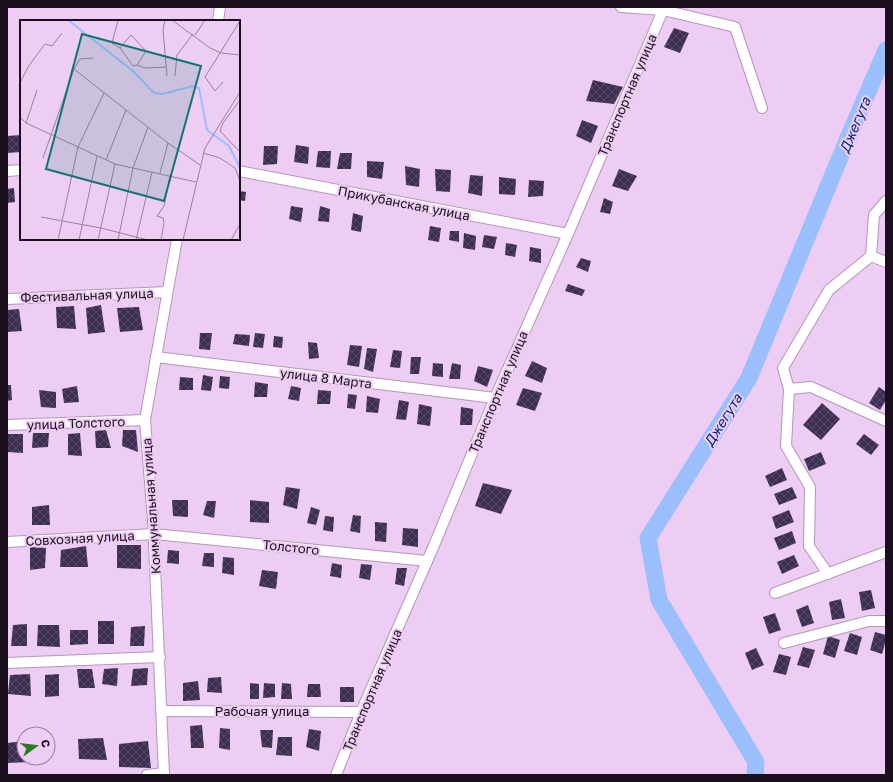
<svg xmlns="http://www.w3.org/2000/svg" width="893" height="782" font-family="'Golos Text',sans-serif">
	<defs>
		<pattern id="building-cross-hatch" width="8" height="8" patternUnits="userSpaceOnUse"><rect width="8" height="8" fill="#3d2f53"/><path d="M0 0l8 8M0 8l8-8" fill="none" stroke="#564a68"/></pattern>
	</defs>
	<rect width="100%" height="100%" fill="#eecdf4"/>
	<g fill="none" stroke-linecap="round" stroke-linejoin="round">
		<path stroke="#9bbffd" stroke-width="17" d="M755,775L756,762L659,600L648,538L749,378L848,138L886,50"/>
	</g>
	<g fill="url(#building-cross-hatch)">
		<path d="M674,28L689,33L680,53L664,47Z"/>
		<path d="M593,80L623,87L614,104L586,101Z"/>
		<path d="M582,120L598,126L591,143L576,136Z"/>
		<path d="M21,135V152L7,153V136Z"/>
		<path d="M296,145L309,147L308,164L294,162Z"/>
		<path d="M264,146H278L277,164L263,165Z"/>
		<path d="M318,151H331L330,168L316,167Z"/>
		<path d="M340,153H352L351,169H337Z"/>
		<path d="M367,161L384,162L382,179L367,177Z"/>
		<path d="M405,166L420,169L419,187L406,185Z"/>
		<path d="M435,169L451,170L450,192L436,191Z"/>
		<path d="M619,169L637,176L628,191L612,186Z"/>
		<path d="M470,175L483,176L482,196L468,193Z"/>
		<path d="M499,177L516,179L515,195L499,194Z"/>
		<path d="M529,180L544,181L543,196L528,197Z"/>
		<path d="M14,188L15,202L7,203V189Z"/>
		<path d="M239,191L246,192L245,201L239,200Z"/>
		<path d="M604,198L613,202L610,214L600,212Z"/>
		<path d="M291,206L303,208L301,222L289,219Z"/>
		<path d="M320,206L330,209L329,222L318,221Z"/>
		<path d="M353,213L363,216L361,232L351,230Z"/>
		<path d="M430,226L441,228L439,242L428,240Z"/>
		<path d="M450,231H459V242L449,240Z"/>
		<path d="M464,233L476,236L475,250L463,248Z"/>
		<path d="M484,235L497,237L494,249L482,247Z"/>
		<path d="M506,243L517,245L515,257L505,255Z"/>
		<path d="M530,247L541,249V263L529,261Z"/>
		<path d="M581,258L591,261L588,272L576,267Z"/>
		<path d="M568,284L585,290L582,296L565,291Z"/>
		<path d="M101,305L105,332L88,334L86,308Z"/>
		<path d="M74,306L76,329L57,328L56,307Z"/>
		<path d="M139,307L143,330L120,332L117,308Z"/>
		<path d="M19,309L22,331L7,332V310Z"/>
		<path d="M200,333H212L210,350L199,349Z"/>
		<path d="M255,333L265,334L263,348L253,347Z"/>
		<path d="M235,334L250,335L249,346L233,344Z"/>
		<path d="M274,336L283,337L282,348L273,347Z"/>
		<path d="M308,342L317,343L319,358L309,359Z"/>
		<path d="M350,345L362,346L359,367L347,365Z"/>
		<path d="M367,348L377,349L373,372L364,369Z"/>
		<path d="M393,350L402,351L400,368L390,367Z"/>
		<path d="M411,357H421L419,374H410Z"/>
		<path d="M532,361L547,368L542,383L525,376Z"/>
		<path d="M433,363L443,364V377L432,376Z"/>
		<path d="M452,363L461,365L460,379H449Z"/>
		<path d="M478,366L493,370L487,387L474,381Z"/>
		<path d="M203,375L213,377L211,391L201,390Z"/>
		<path d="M220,376L230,377L229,389L219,388Z"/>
		<path d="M180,377L193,378V390H179Z"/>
		<path d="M255,382L268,384L267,397H254Z"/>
		<path d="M7,385H11L12,400L7,401Z"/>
		<path d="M77,386L79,402L64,403L62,389Z"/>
		<path d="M291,386L301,388L299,401L288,399Z"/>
		<path d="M879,387L886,392V400L880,410L869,403Z"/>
		<path d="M523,388L542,393L535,411L516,405Z"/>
		<path d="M39,390L56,392V408L41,407Z"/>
		<path d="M318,390L331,391L330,404H317Z"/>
		<path d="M348,394L357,395L355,409L347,408Z"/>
		<path d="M367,396L380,399L378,413L366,412Z"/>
		<path d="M399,400L409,402L406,420L396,419Z"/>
		<path d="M822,403L840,419L821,440L803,425Z"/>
		<path d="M419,404L432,407L430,426L417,424Z"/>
		<path d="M461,407L473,409L472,425H460Z"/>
		<path d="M106,430L111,448H96L95,431Z"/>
		<path d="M123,430H136L138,452L122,446Z"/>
		<path d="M33,433H49L48,447L32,448Z"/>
		<path d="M80,433L82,456L68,455V434Z"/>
		<path d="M7,434H23V453L7,452Z"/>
		<path d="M864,434L879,445L871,455L856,444Z"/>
		<path d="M821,452L826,464L809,471L804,459Z"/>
		<path d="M782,468L787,480L770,487L765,476Z"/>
		<path d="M483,483L512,490L501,514L475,506Z"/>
		<path d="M286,487L300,489L297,509L283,505Z"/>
		<path d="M792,487L797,498L779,505L774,494Z"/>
		<path d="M172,500H188V517L173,516Z"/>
		<path d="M250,500L269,502V523L250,522Z"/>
		<path d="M207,501H216L214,518L203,515Z"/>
		<path d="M49,505L50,525H32V507Z"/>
		<path d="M311,507L320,510L316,525L307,523Z"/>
		<path d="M789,510L794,522L776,529L772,517Z"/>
		<path d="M353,515L361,516L360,533L350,531Z"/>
		<path d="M325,516L334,517L333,532L323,530Z"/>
		<path d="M375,522L387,523L386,542L375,541Z"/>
		<path d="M403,528L418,529V547L402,545Z"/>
		<path d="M792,531L796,543L779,550L774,538Z"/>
		<path d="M117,545H141V569L117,568Z"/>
		<path d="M86,546L88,567H60L61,550Z"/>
		<path d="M30,547L46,548L45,568L30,570Z"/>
		<path d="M168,550L179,551V564L167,563Z"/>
		<path d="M204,553H214V567L202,566Z"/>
		<path d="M794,555L799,566L782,574L777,562Z"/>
		<path d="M223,557L234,558V575L222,573Z"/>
		<path d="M332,563L342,565L341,578L330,576Z"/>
		<path d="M361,564L372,565L370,580L359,578Z"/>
		<path d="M397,568H407L404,586L395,584Z"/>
		<path d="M262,570L278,572L276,589L259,586Z"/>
		<path d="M871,590L875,608L862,611L859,592Z"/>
		<path d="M841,599L845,618L832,620L829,602Z"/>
		<path d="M808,605L814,623L802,627L796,610Z"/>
		<path d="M775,613L781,630L769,634L763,617Z"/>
		<rect x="98" y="621" width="16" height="23"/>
		<path d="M27,624V646H11L13,625Z"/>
		<path d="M38,625H59L60,647L37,646Z"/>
		<path d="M145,626L144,646H130L131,627Z"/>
		<path d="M70,630H88V644L70,645Z"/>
		<path d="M875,632L886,635V640L882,654L870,650Z"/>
		<path d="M850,633L862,637L857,655L844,651Z"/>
		<path d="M828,636L840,640L835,658L823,654Z"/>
		<path d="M803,647L815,650L809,668L797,665Z"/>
		<path d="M756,648L764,665L752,670L745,653Z"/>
		<path d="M779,654L791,657L786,675L773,672Z"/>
		<path d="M118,668L117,686L102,684L104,669Z"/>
		<path d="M148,668L147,685L131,686L133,669Z"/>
		<path d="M77,669H92L95,688H79Z"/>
		<path d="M30,674L31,696L8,694L10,675Z"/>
		<path d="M59,674V696L45,697V675Z"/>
		<path d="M221,677L222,693L207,692L208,678Z"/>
		<path d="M198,681L200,700L183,701V683Z"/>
		<path d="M250,683L259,684V699H250Z"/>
		<path d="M264,683L275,684V697L263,698Z"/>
		<path d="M282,683L291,684L292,699H281Z"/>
		<path d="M308,684H320L321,697H307Z"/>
		<rect x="340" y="687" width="14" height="15"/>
		<path d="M202,725L204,748H191L190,726Z"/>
		<path d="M220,728L230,729V750L219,748Z"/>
		<path d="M309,729L321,731L319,751L306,747Z"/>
		<path d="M260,730H273L272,748L262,747Z"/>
		<path d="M278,737H292V756L276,755Z"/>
		<path d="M103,738L107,760L79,759L78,739Z"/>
		<path d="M24,741V758H30V762L7,763V743Z"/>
		<path d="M148,741L151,768L119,767V744Z"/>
	</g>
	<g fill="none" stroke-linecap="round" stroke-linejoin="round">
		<g stroke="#b595ba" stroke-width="12">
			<g id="minor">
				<path d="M621,7L663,10L735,27L762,108"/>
				<path d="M218,21L220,7"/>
				<path d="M7,171L21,170"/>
				<path d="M239,171L568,234"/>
				<path d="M871,256L886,262"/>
				<path d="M7,299L167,292"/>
				<path d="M156,357L495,398"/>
				<path d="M789,389L783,368L829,290L871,256L874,215L886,201"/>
				<path d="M7,425L145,420"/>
				<path d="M7,542L154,534L427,561"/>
				<path d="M828,574L809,546L810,487L786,446L789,389L811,387L886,421"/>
				<path d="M775,593L886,552"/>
				<path d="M784,643L869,621H886"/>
				<path d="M7,663L160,657"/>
				<path d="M162,711L361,712"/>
				<path d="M147,775L164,773"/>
				<path d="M164,775L153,520L145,420L177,239"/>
				<path d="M336,775L361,712L435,543L495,398L568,234L663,10"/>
			</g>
		</g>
		<use href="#minor" stroke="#fff" stroke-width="10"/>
	</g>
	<g text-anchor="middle" stroke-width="4" stroke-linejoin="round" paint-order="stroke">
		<g font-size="13" fill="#1a0f1c" stroke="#eecdf4">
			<text transform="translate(627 95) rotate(-67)" y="5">Транспортная улица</text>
			<text transform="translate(404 203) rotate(11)" y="5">Прикубанская улица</text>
			<text transform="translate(87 295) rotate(-2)" y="5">Фестивальная улица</text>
			<text transform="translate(326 378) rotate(7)" y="5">улица 8 Марта</text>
			<text transform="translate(498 392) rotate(-67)" y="5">Транспортная улица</text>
			<text transform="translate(76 423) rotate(-2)" y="5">улица Толстого</text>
			<text transform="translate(151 506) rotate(-94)" y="5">Коммунальная улица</text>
			<text transform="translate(80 538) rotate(-3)" y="5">Совхозная улица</text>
			<text transform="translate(291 547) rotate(6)" y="5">Толстого</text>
			<text transform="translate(372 690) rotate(-67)" y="5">Транспортная улица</text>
			<text x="262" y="716">Рабочая улица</text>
		</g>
		<g font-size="14" font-style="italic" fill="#002b81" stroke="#eecdf4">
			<text transform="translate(855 125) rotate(-67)" y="5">Джегута</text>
			<text transform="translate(723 420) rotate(-58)" y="5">Джегута</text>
		</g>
	</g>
	<g transform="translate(20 20)">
		<rect width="220" height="220" fill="#eecdf4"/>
		<path fill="none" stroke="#9bbffd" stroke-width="2" d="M48,0L113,51L134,73L143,74L172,66L179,68L187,110L209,126L220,148"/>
		<path fill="none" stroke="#99819e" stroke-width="1" d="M98,0L92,23L100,28L113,46L117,45M145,0L143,10L147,56M152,0L190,28L201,33L220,35M175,15L185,0M100,28L111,15L126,31L117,45L125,48L146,47M54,49L148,123L180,145M155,56L157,35L173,14M203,62L195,71L185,57L220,1M0,63L8,47L25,24L32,26L42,13M220,80L203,103L200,111L220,132M0,97L6,103L95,144L176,162M6,103L17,70M183,133L200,138L215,148L220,161M23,138L54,49L60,39L73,38M86,140L106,90M140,153L148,123M21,197L81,208L128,220M38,220L58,127L84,73M59,220L77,136M78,220L95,144M98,220L113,148L128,107M116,220L132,152M141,220L144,203L143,198L137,196L144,186L150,156M163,220L185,128L220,72M211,220L220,204"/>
		<path fill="#0f766e" fill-opacity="0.15" stroke="#0f766e" stroke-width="2" d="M62,14L181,46L144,181L26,149Z"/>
		<rect width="220" height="220" fill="none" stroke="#1a0f1c" stroke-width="2"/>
	</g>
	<rect width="893" height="782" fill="none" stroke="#1a0f1c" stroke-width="16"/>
	<g transform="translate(36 746) rotate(75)"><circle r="19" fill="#eecdf4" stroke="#99819e"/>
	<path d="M0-3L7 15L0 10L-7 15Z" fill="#2c7921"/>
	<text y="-6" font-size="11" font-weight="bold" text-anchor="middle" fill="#1a0f1c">С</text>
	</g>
</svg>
